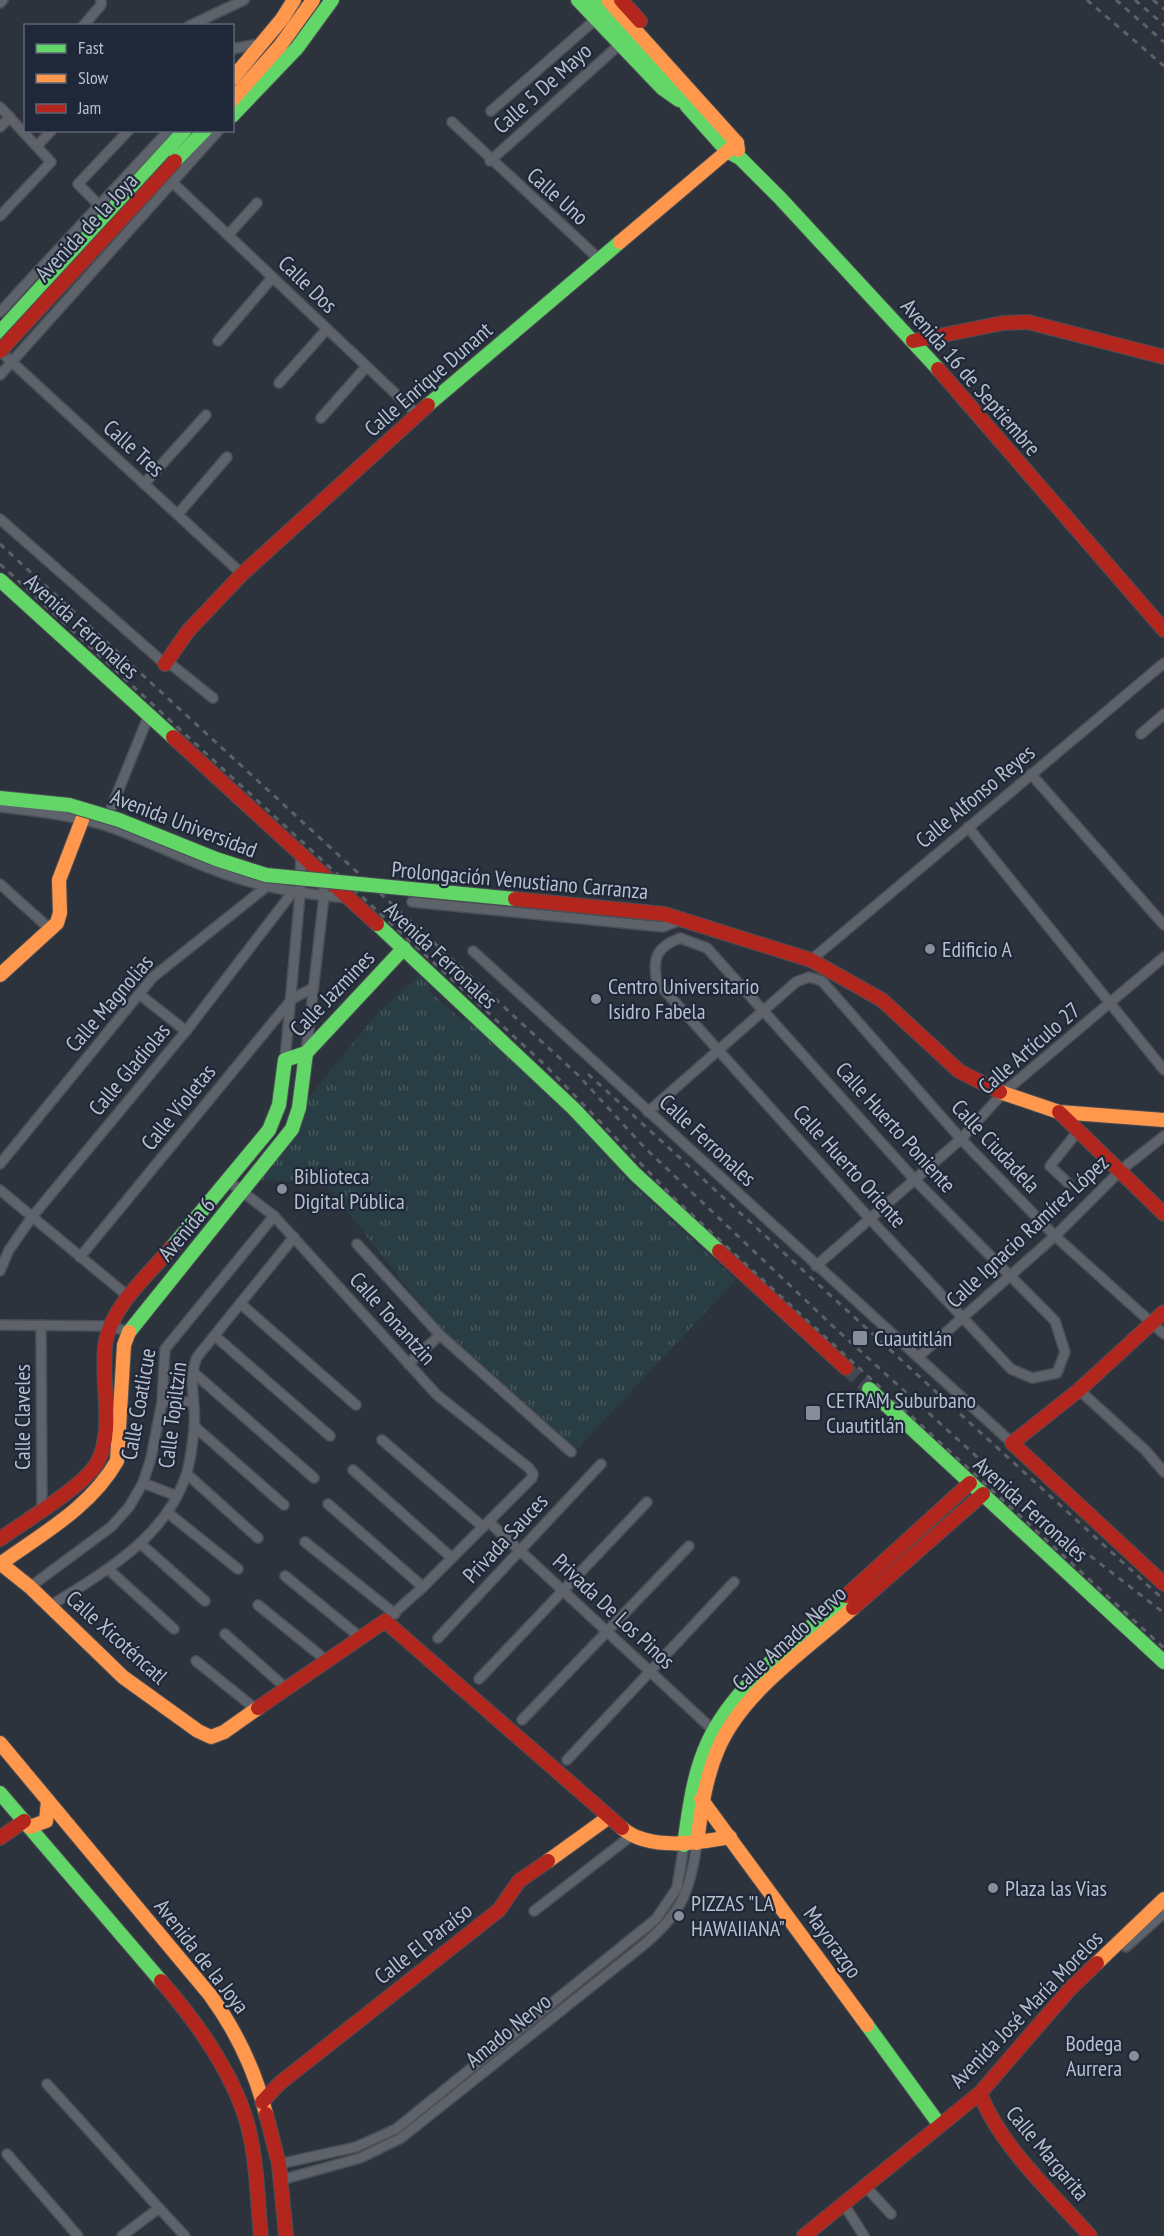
<svg xmlns="http://www.w3.org/2000/svg" width="1164" height="2236" font-family="'PT Sans Narrow',sans-serif">
	<defs>
		<pattern id="grass-tufts" width="24" height="20" patternUnits="userSpaceOnUse" patternTransform="scale(1.5)"><rect width="24" height="20" fill="#293e44"/><path d="M3 7l-1-3M5 7V3M7 7l1-3M15 17l-1-3M17 17v-4M19 17l1-3" fill="none" stroke="#46585e"/></pattern>
	</defs>
	<rect width="100%" height="100%" fill="#2d333d"/>
	<path fill="url(#grass-tufts)" d="M419,975L430,987V992L462,1020L465,1017L579,1124L627,1179L736,1280L577,1449L433,1320L324,1182L261,1180L294,1135L306,1101L375,1016Z"/>
	<g fill="none" stroke-linecap="round" stroke-linejoin="round">
		<path stroke="#424853" stroke-width="14" stroke-dasharray="14 7" stroke-linecap="butt" d="M846,1368L869,1389"/>
		<g stroke="#4a4e55" stroke-width="12">
			<g id="street">
				<path d="M0,3L3,0"/>
				<path d="M83,26L101,5V0"/>
				<path d="M189,26L244,0"/>
				<path d="M232,49L263,43"/>
				<path d="M0,107L51,162L0,216"/>
				<path d="M491,111L596,19"/>
				<path d="M452,122L600,260"/>
				<path d="M0,127L10,117"/>
				<path d="M37,146L52,130"/>
				<path d="M490,161L619,45"/>
				<path d="M172,182L417,414"/>
				<path d="M99,205L78,184L129,130"/>
				<path d="M228,235L257,203"/>
				<path d="M0,312L169,130"/>
				<path d="M218,341L272,278"/>
				<path d="M0,351L242,574"/>
				<path d="M0,375L219,130"/>
				<path d="M279,383L327,329"/>
				<path d="M321,418L366,367"/>
				<path d="M144,484L206,415"/>
				<path d="M178,514L227,457"/>
				<path d="M0,519L165,664"/>
				<path d="M168,662L213,698"/>
				<path d="M1141,734L1164,714"/>
				<path d="M1031,774L1164,925"/>
				<path d="M112,806L149,715"/>
				<path d="M0,807C35,811 70,815 104,825C146,839 186,861 228,875C268,889 307,895 349,898"/>
				<path d="M968,827L1164,1070"/>
				<path d="M0,884L51,930"/>
				<path d="M412,902L663,927L681,920"/>
				<path d="M680,938L707,948L914,1179L1055,1321L1065,1352L1057,1373L1032,1378L1011,1369L870,1219L657,982C652,957 657,947 680,938Z"/>
				<path d="M473,951L1012,1443"/>
				<path d="M811,960L1164,663"/>
				<path d="M139,994L186,1031"/>
				<path d="M306,1053L324,896L323,876"/>
				<path d="M285,1060L300,894L301,852"/>
				<path d="M648,1112L796,982L809,977L822,981L961,1139L1055,1236L1164,1334"/>
				<path d="M0,1164L153,977L266,887"/>
				<path d="M227,1180L274,1216L437,1395L529,1468L533,1474L532,1478L423,1587L385,1621"/>
				<path d="M1069,1184L1050,1166L1079,1130"/>
				<path d="M0,1190L129,1297"/>
				<path d="M357,1244L440,1335L571,1452"/>
				<path d="M80,1257L292,999L311,989"/>
				<path d="M816,1266L961,1139L1003,1093L1164,957"/>
				<path d="M0,1271L9,1250L32,1217L186,1031L292,893"/>
				<path d="M241,1304L356,1405"/>
				<path d="M0,1325L110,1326L129,1332"/>
				<path d="M41,1325L42,1509"/>
				<path d="M215,1336L330,1436"/>
				<path d="M918,1357L1055,1236L1121,1170L1164,1136"/>
				<path d="M408,1364L440,1335"/>
				<path d="M193,1372L314,1478"/>
				<path d="M1079,1390L1146,1451L1164,1472"/>
				<path d="M162,1402H192"/>
				<path d="M194,1426L284,1505"/>
				<path d="M382,1440L483,1527"/>
				<path d="M353,1470L452,1558"/>
				<path d="M187,1474L258,1538"/>
				<path d="M143,1483L177,1496"/>
				<path d="M328,1504L423,1587"/>
				<path d="M167,1512L238,1569"/>
				<path d="M489,1522L712,1729"/>
				<path d="M305,1542L395,1614"/>
				<path d="M140,1543L205,1601"/>
				<path d="M108,1569L174,1629"/>
				<path d="M285,1576L361,1638"/>
				<path d="M30,1587L111,1527L129,1507L143,1483L151,1458L162,1402L165,1349L274,1216"/>
				<path d="M258,1605L327,1661"/>
				<path d="M50,1606C102,1573 166,1538 186,1475C191,1461 192,1445 194,1430C197,1406 187,1381 197,1357L294,1237"/>
				<path d="M225,1634L287,1689"/>
				<path d="M438,1638L601,1464"/>
				<path d="M196,1661L257,1710"/>
				<path d="M479,1679L647,1502"/>
				<path d="M522,1720L689,1546"/>
				<path d="M567,1760L734,1582"/>
				<path d="M534,1911L631,1836"/>
				<path d="M1126,1947L1164,1913"/>
				<path d="M47,2084L159,2208"/>
				<path d="M7,2154L78,2236"/>
				<path d="M279,2164L356,2147L396,2129L656,1919L677,1888L684,1845"/>
				<path d="M281,2180L360,2158L401,2138L641,1947C681,1914 690,1893 697,1843"/>
				<path d="M865,2186L891,2214"/>
				<path d="M843,2203L864,2236"/>
				<path d="M122,2236L159,2208L185,2236"/>
			</g>
		</g>
		<g stroke="#4a4e55" stroke-width="16">
			<g id="fast">
				<path d="M578,0L662,88L679,100"/>
				<path d="M594,0L671,83L687,106L727,151L740,158L780,198L938,369"/>
				<path d="M232,116L297,48L332,0"/>
				<path d="M175,161L205,130"/>
				<path d="M0,332L185,130"/>
				<path d="M428,405L620,242"/>
				<path d="M0,580L173,737"/>
				<path d="M0,798L69,805"/>
				<path d="M377,924L574,1109L635,1174L719,1251"/>
				<path d="M172,1247L269,1130L279,1105L285,1060L306,1053L404,948"/>
				<path d="M129,1332L292,1129L299,1108L306,1053"/>
				<path d="M869,1389L1164,1662"/>
				<path d="M0,1793L161,1981"/>
				<path d="M684,1845C689,1811 693,1774 708,1742C736,1682 798,1640 846,1596"/>
				<path d="M867,2025L939,2124"/>
			</g>
		</g>
		<g stroke="#4a4e55" stroke-width="16">
			<g id="slow">
				<path d="M608,0L737,143L738,150"/>
				<path d="M232,79L282,19L294,0"/>
				<path d="M232,100L280,46L313,0"/>
				<path d="M620,242L737,143"/>
				<path d="M0,975L57,923L60,913L59,880L82,820"/>
				<path d="M1000,1092L1059,1112L1164,1120"/>
				<path d="M0,1563L30,1587L123,1677L198,1731L211,1737L224,1732L258,1708"/>
				<path d="M0,1564C43,1533 90,1508 117,1461L124,1345L129,1332"/>
				<path d="M0,1743L210,1995C237,2032 255,2070 266,2114"/>
				<path d="M701,1799L867,2025"/>
				<path d="M30,1827L46,1821L48,1801"/>
				<path d="M622,1828C648,1851 698,1843 730,1837"/>
				<path d="M697,1843C701,1811 705,1779 718,1749C742,1692 807,1649 853,1608"/>
				<path d="M548,1861L609,1817"/>
				<path d="M1097,1963L1164,1899"/>
			</g>
		</g>
		<g stroke="#4a4e55" stroke-width="16">
			<g id="jam">
				<path d="M621,0L640,21"/>
				<path d="M913,341L1003,323L1028,322L1164,357"/>
				<path d="M938,369L1164,630"/>
				<path d="M165,664L188,631L242,574L428,405"/>
				<path d="M173,737L377,924"/>
				<path d="M664,914L811,960L882,1000L959,1071L1000,1092"/>
				<path d="M1059,1112L1164,1214"/>
				<path d="M719,1251L846,1368"/>
				<path d="M1164,1312L1079,1390L1012,1443L1164,1584"/>
				<path d="M0,1539C25,1521 83,1487 97,1463C116,1430 99,1376 106,1340C113,1305 149,1274 172,1247"/>
				<path d="M846,1596L970,1483"/>
				<path d="M853,1608L983,1494"/>
				<path d="M258,1708L385,1621L622,1828"/>
				<path d="M0,1838L24,1821"/>
				<path d="M161,1981C195,2020 227,2064 244,2113C257,2151 257,2196 261,2236"/>
				<path d="M980,2093C999,2145 1053,2194 1090,2236"/>
				<path d="M262,2102L280,2083L499,1910L519,1881L548,1861"/>
				<path d="M266,2114L279,2164L286,2236"/>
				<path d="M804,2236L980,2093L1069,1990L1097,1963"/>
			</g>
		</g>
		<use href="#street" stroke="#5e626a" stroke-width="9"/>
		<use href="#fast" stroke="#63d668" stroke-width="14"/>
		<use href="#slow" stroke="#ff974d" stroke-width="14"/>
		<use href="#jam" stroke="#b3261e" stroke-width="14"/>
		<g stroke="#5c6168" stroke-width="3" stroke-dasharray="6 6" stroke-linecap="butt">
			<path d="M1087,0L1164,66"/>
			<path d="M1116,0L1164,42"/>
			<path d="M1135,0L1164,25"/>
			<path d="M1153,0L1164,9"/>
			<path d="M0,544L578,1075L644,1147L836,1329L1062,1534L1164,1613"/>
			<path d="M0,564L545,1065L677,1201L1164,1648"/>
			<path d="M588,1074L1164,1600"/>
		</g>
		<g stroke="#4a4e55" stroke-width="16" stroke-linecap="butt">
			<path id="fast-bridge" d="M69,805L119,820L216,859L266,875L515,899"/>
		</g>
		<g stroke="#4a4e55" stroke-width="16" stroke-linecap="butt">
			<g id="jam-bridge">
				<path d="M0,351L175,161"/>
				<path d="M515,899L664,914"/>
			</g>
		</g>
		<use href="#fast-bridge" stroke="#63d668" stroke-width="14"/>
		<use href="#jam-bridge" stroke="#b3261e" stroke-width="14"/>
	</g>
	<g fill="#878e9b" stroke="#1f2839" stroke-width="2">
		<circle cx="930" cy="949" r="6"/>
		<circle cx="596" cy="999" r="6"/>
		<circle cx="282" cy="1189" r="6"/>
		<rect x="852" y="1330" width="16" height="16" rx="3"/>
		<rect x="805" y="1405" width="16" height="16" rx="3"/>
		<circle cx="993" cy="1888" r="6"/>
		<circle cx="679" cy="1916" r="6"/>
		<circle cx="1134" cy="2056" r="6"/>
	</g>
	<g text-anchor="middle" stroke-width="4.5" stroke-linejoin="round" paint-order="stroke">
		<g font-size="22" fill="#b8bfcd" stroke="#1f2839">
			<text transform="translate(542 88) rotate(-42)" y="8">Calle 5 De Mayo</text>
			<text transform="translate(558 196) rotate(42)" y="8">Calle Uno</text>
			<text transform="translate(86 227) rotate(-47)" y="8">Avenida de la Joya</text>
			<text transform="translate(308 284) rotate(44)" y="8">Calle Dos</text>
			<text transform="translate(971 377) rotate(49)" y="8">Avenida 16 de Septiembre</text>
			<text transform="translate(428 379) rotate(-41)" y="8">Calle Enrique Dunant</text>
			<text transform="translate(134 448) rotate(42)" y="8">Calle Tres</text>
			<text transform="translate(82 626) rotate(42)" y="8">Avenida Ferronales</text>
			<text transform="translate(975 796) rotate(-40)" y="8">Calle Alfonso Reyes</text>
			<text transform="translate(184 823) rotate(21)" y="8">Avenida Universidad</text>
			<text transform="translate(520 880) rotate(5)" y="8">Prolongación Venustiano Carranza</text>
			<text transform="translate(441 955) rotate(43)" y="8">Avenida Ferronales</text>
			<text transform="translate(332 993) rotate(-46)" y="8">Calle Jazmines</text>
			<text transform="translate(109 1003) rotate(-49)" y="8">Calle Magnolias</text>
			<text transform="translate(1029 1048) rotate(-41)" y="8">Calle Artículo 27</text>
			<text transform="translate(129 1069) rotate(-50)" y="8">Calle Gladiolas</text>
			<text transform="translate(178 1107) rotate(-51)" y="8">Calle Violetas</text>
			<text transform="translate(896 1127) rotate(48)" y="8">Calle Huerto Poniente</text>
			<text transform="translate(708 1140) rotate(43)" y="8">Calle Ferronales</text>
			<text transform="translate(996 1146) rotate(47)" y="8">Calle Ciudadela</text>
			<text transform="translate(850 1166) rotate(48)" y="8">Calle Huerto Oriente</text>
			<text transform="translate(186 1229) rotate(-50)" y="8">Avenida 6</text>
			<text transform="translate(1027 1231) rotate(-43)" y="8">Calle Ignacio Ramírez López</text>
			<text transform="translate(393 1318) rotate(48)" y="8">Calle Tonantzin</text>
			<text transform="translate(138 1404) rotate(-80)" y="8">Calle Coatlicue</text>
			<text transform="translate(172 1415) rotate(-83)" y="8">Calle Topiltzin</text>
			<text transform="translate(22 1417) rotate(-90)" y="8">Calle Claveles</text>
			<text transform="translate(1031 1509) rotate(42)" y="8">Avenida Ferronales</text>
			<text transform="translate(505 1538) rotate(-47)" y="8">Privada Sauces</text>
			<text transform="translate(614 1611) rotate(43)" y="8">Privada De Los Pinos</text>
			<text transform="translate(117 1637) rotate(42)" y="8">Calle Xicoténcatl</text>
			<text transform="translate(789 1638) rotate(-42)" y="8">Calle Amado Nervo</text>
			<text transform="translate(833 1942) rotate(54)" y="8">Mayorazgo</text>
			<text transform="translate(423 1943) rotate(-38)" y="8">Calle El Paraíso</text>
			<text transform="translate(202 1956) rotate(52)" y="8">Avenida de la Joya</text>
			<text transform="translate(1026 2009) rotate(-46)" y="8">Avenida José María Morelos</text>
			<text transform="translate(508 2030) rotate(-39)" y="8">Amado Nervo</text>
			<text transform="translate(1048 2153) rotate(50)" y="8">Calle Margarita</text>
		</g>
		<g font-size="22" fill="#b8bfcd" stroke="#1f2839" text-anchor="start">
			<text x="942" y="957">Edificio A</text>
			<text x="608" y="994">Centro Universitario<tspan x="608" dy="25">Isidro Fabela</tspan></text>
			<text x="294" y="1184">Biblioteca<tspan x="294" dy="25">Digital Pública</tspan></text>
			<text x="874" y="1346">Cuautitlán</text>
			<text x="826" y="1408">CETRAM Suburbano<tspan x="826" dy="25">Cuautitlán</tspan></text>
			<text x="1005" y="1896">Plaza las Vias</text>
			<text x="691" y="1911">PIZZAS "LA<tspan x="691" dy="25">HAWAIIANA"</tspan></text>
			<text x="1122" y="2051" text-anchor="end">Bodega<tspan x="1122" dy="25">Aurrera</tspan></text>
		</g>
	</g>
	<rect x="24" y="24" width="210" height="108" fill="#1f2839" stroke="#5c6474" stroke-width="1.5"/>
	<rect x="36" y="44" width="30" height="9" fill="#63d668" stroke="#5c6474" stroke-width="1.5"/>
	<text x="78" y="54" font-size="18" fill="#b8bfcd">Fast</text>
	<rect x="36" y="74" width="30" height="9" fill="#ff974d" stroke="#5c6474" stroke-width="1.5"/>
	<text x="78" y="84" font-size="18" fill="#b8bfcd">Slow</text>
	<rect x="36" y="104" width="30" height="9" fill="#b3261e" stroke="#5c6474" stroke-width="1.5"/>
	<text x="78" y="114" font-size="18" fill="#b8bfcd">Jam</text>
</svg>
